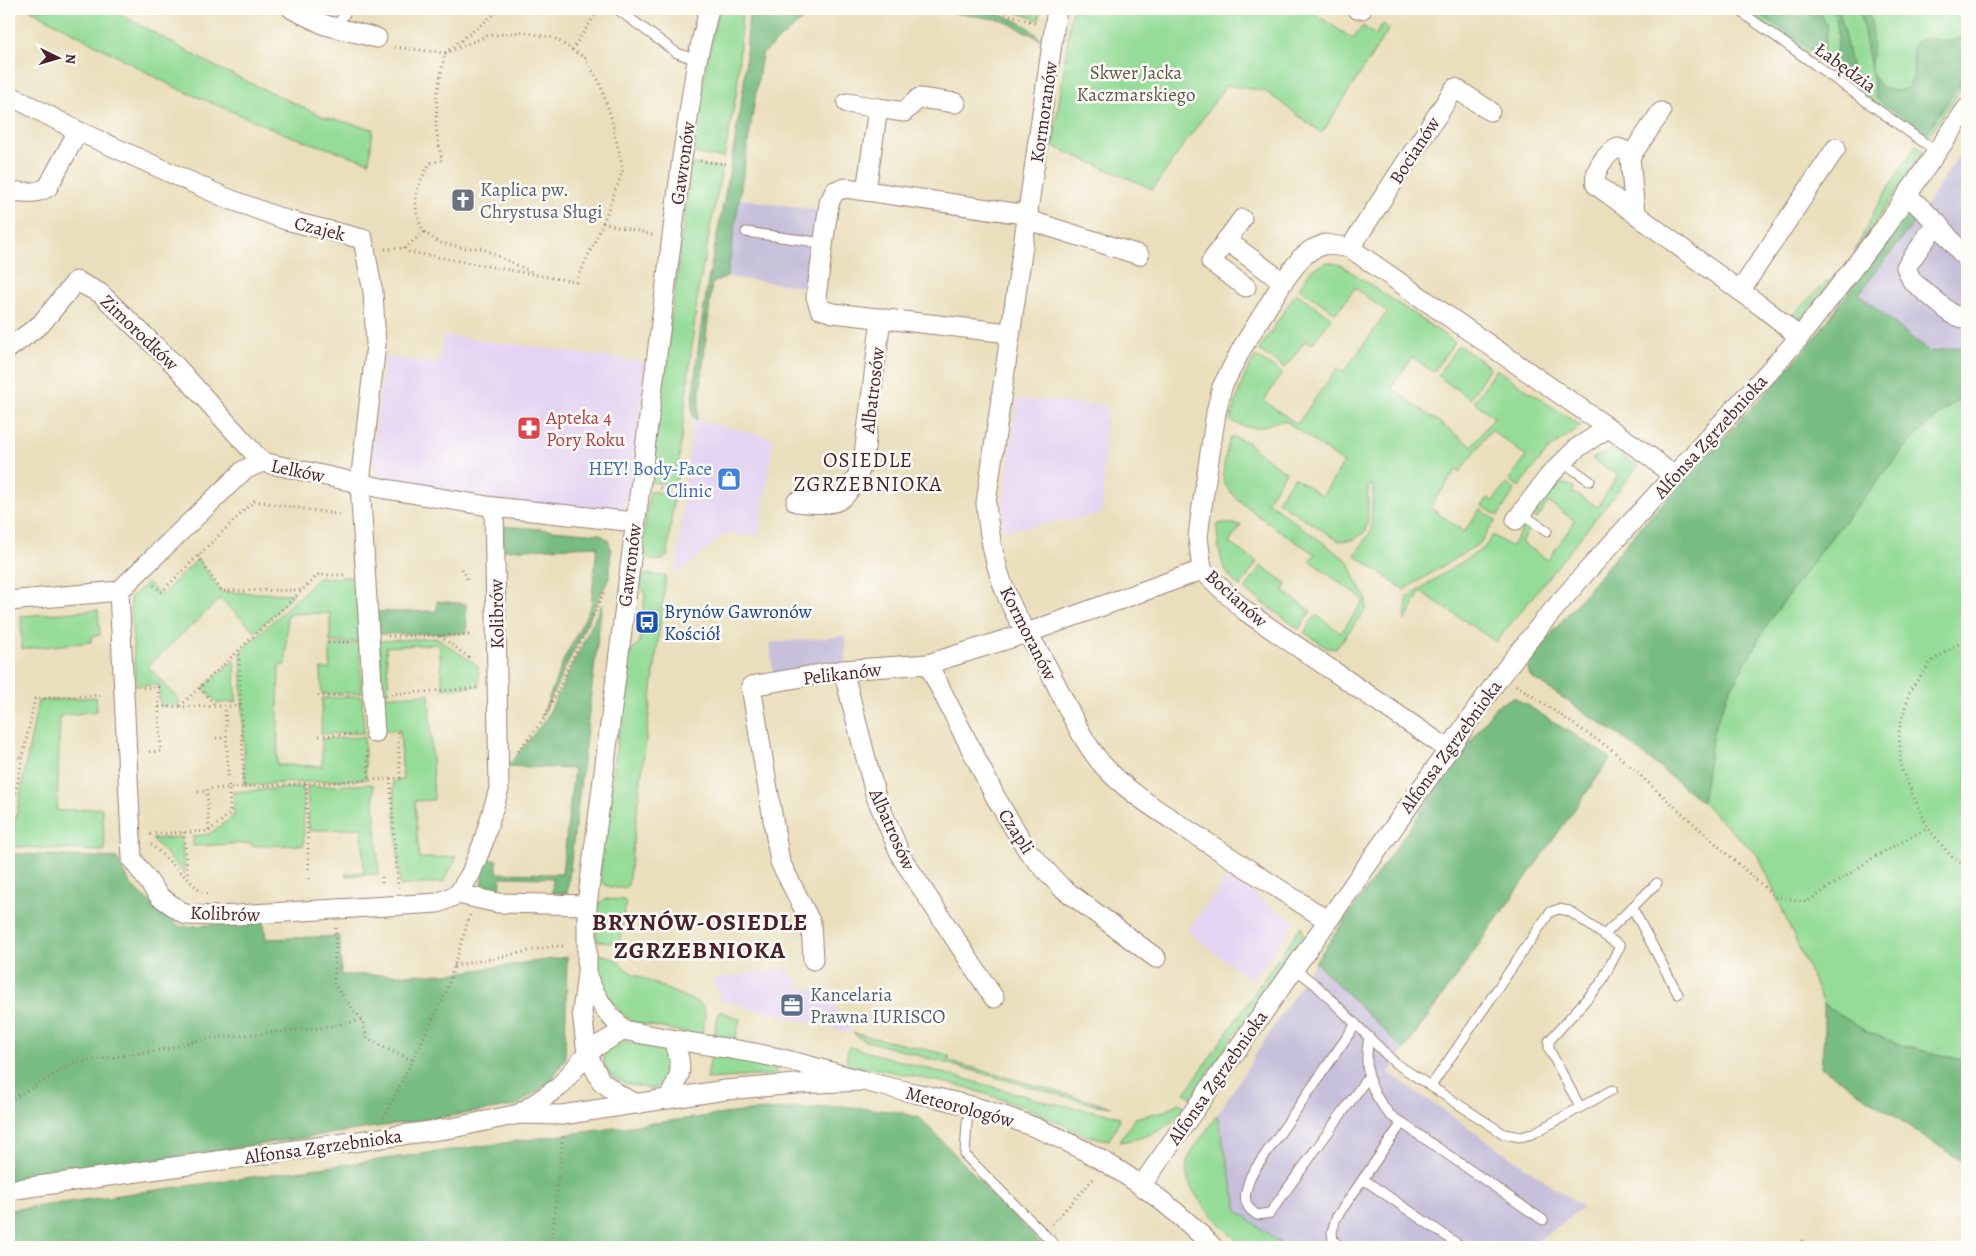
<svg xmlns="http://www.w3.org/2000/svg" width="1976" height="1256" font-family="Alegreya,serif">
	<rect width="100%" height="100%" fill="#fdfcf7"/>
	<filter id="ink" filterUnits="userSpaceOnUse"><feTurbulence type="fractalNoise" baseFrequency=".02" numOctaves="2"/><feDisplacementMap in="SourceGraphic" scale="10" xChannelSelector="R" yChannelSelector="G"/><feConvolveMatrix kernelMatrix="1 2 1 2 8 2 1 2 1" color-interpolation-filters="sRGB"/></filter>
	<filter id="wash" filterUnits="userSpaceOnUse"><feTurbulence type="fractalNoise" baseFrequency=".0096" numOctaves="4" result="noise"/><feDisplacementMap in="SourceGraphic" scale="20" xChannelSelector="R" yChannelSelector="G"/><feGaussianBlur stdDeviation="1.12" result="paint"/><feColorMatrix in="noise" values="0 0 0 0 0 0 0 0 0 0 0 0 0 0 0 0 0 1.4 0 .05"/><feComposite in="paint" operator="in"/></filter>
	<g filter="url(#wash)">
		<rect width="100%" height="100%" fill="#eadfbc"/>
		<g fill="#e4d3f2">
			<path d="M443,335L646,362L630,493L626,503L621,508L612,512L398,487L383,478L376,471L372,462L384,356L438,364Z"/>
			<path d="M1017,399L1107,406L1102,514L1004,531L1002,521L1003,506Z"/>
			<path d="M693,416L697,420L774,438L759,536L725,534L676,575Z"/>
			<path d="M1228,876L1295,922L1252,981L1187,931Z"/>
			<path d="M789,968L790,976H797L800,990L822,988L853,1033L721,1001L713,979Z"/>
		</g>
		<g fill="#c6c0da">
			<path d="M1967,143V346L1929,352L1859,294L1919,216Z"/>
			<path d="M739,199L819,210L807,287L727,277Z"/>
			<path d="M845,636L846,662L773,674L770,643Z"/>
			<path d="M1315,962L1404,1050L1389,1073L1583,1207L1530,1247H1285L1238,1211L1217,1115Z"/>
		</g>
		<g fill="#94dc97" stroke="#6f7e61">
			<path d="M29,9H111L216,67L324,117L373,129L369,162L290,136L174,87Z"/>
			<path d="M719,9H742L737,90L724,158L692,153L708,54Z"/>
			<path d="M1007,9H1040L1039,20Z"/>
			<path d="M1072,9H1321L1317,15L1353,39L1363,26L1375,35L1383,24L1389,29L1322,133L1265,91L1226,85L1153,189L1053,146Z"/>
			<path d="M1744,9H1967V80L1926,139Z"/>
			<path d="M1916,145L1924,151L1854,253L1876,208Z"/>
			<path d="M691,164L722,168L698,292L676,485L650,482Z"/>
			<path d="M1327,262L1341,265L1455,342L1433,372L1412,357L1391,388L1472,446L1494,417L1474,402L1496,369L1581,426L1548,450L1519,487L1509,480L1526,456L1491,430L1460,472L1457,469L1430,507L1464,532L1480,509L1496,520L1480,543L1404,590L1355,555L1371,531L1373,485L1368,486V519L1365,532L1353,540L1339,541L1277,501L1294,477L1322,496L1344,463L1287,422C1277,419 1270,425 1260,427C1250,429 1239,426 1230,420L1243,380L1255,356L1282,373L1264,401L1297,424L1337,368L1344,372L1387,312L1355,288L1336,313L1299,288L1311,270Z"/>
			<path d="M1840,271L1803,317L1799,318L1791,316L1824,284Z"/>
			<path d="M1296,293L1332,318L1312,344L1305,341L1285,368L1259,350Z"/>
			<path d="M1458,345L1490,367L1470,399L1438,376Z"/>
			<path d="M1967,394V1061L1907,1047L1867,1032L1824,1005L1759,857L1702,802L1713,732L1727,695L1768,623L1824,546L1914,437L1945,409Z"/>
			<path d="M1233,437L1248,442L1255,450L1286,472L1267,501L1349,562L1356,581L1366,597V609L1336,649L1327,648L1304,632L1316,615L1341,633L1364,600L1310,561L1315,554C1297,542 1229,500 1224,482C1221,473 1227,450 1229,440Z"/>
			<path d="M1612,449L1638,466L1496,642L1420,591L1411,612L1405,621L1407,597L1484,548L1493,535L1511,547L1523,529L1530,528L1521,542L1548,560L1575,521L1548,502L1537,519L1528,513L1554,483L1566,484L1574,487L1572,492L1598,507L1618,475L1592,459Z"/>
			<path d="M1506,484L1515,490L1498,516L1482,506L1488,498L1493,501Z"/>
			<path d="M650,491L674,495L667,556L663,560C656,561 649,561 645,554C640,546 648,504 650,491Z"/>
			<path d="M1223,523L1241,525L1229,543L1257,562L1240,587C1221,572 1218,550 1217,527L1218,524Z"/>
			<path d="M198,559L221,592L294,594L256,632L220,599L148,666L179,700V705L160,706L159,685L136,686L130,597L148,583L161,595Z"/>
			<path d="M1261,566L1287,584L1283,591L1311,611L1299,629L1245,590Z"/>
			<path d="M645,574L666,576L628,885L624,888C615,888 607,888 601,881L600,876L628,656C631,649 637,648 640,641L645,595L643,589L640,586L642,577Z"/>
			<path d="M356,577L359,641L330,642V613L287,614L286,665L279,666L277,765L322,766V739L364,737L366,779L245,785L241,651L318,578Z"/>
			<path d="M98,610L100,635L91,637V642L22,649L21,616Z"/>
			<path d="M437,638L478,666L479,686L443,689L439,644L386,647L389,692L382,693L379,641Z"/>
			<path d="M359,643L362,693L322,694L321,669H330V645Z"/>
			<path d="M235,659L236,702L217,703L203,688Z"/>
			<path d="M429,694L434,800L415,801L419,858L457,857L443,882L400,886L393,781L403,780L400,731H378L376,697Z"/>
			<path d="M362,696L364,733L321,734L322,698Z"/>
			<path d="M96,697L97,711L60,716L57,811L102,808L105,851L18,847L9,845V828H14L38,701Z"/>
			<path d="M373,784L379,874L345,876V874L364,872L362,828L309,831L307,787Z"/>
			<path d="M303,787L304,845L252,846V843L193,846V836L209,834L234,816L233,792Z"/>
			<path d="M181,837L185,874L152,839Z"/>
			<path d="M606,899L624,900L626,903L620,941L616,943L596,941L597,908L599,903Z"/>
			<path d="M1301,926L1303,933L1302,939L1191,1097L1185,1093Z"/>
			<path d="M597,954C622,957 616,965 634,974C656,985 679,994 701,1004C709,1012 703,1026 701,1036L633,1022C609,1006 596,983 597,954Z"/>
			<path d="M719,1011L740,1019L734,1044L713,1040Z"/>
			<path d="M853,1033L949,1055V1061L1112,1107L1095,1105L863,1040Z"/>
			<path d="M626,1042C638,1044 653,1045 664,1052C681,1063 667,1092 648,1088C637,1086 625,1085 615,1078C605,1073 600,1057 608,1048C613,1044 620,1043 626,1042Z"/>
			<path d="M850,1047L1051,1103L1115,1115L1119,1117L1120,1120L1109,1140L1087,1136L1030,1109L965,1087L879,1069L848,1066L846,1064L848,1048Z"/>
			<path d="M711,1055L770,1063L775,1065L776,1073L773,1075L707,1079Z"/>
			<path d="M1178,1103L1185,1106C1170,1131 1146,1138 1119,1142L1135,1118L1165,1111Z"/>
			<path d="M1217,1115L1238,1211L1285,1247H1243C1225,1228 1174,1186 1189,1157C1197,1142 1208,1129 1217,1115Z"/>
		</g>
		<g fill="#77bc80" stroke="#606e56">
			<path d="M763,9H815L762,54L727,277L712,283L697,420L693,416L692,407L699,341L707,287L731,164L744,84L749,13Z"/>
			<path d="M926,9C959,9 991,8 1021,23C1029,27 1036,34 1042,40L1002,20Z"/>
			<path d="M1753,9H1819L1828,29L1821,57Z"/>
			<path d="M1833,9H1839L1854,79L1833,62C1839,44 1840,27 1833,9Z"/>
			<path d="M1860,9H1868C1873,23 1873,40 1872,55C1872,60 1870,66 1871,71C1875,83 1887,93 1901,90C1919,87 1912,58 1913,45C1925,33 1934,40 1948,41C1955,41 1961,38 1967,34V73L1926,133L1876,98Z"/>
			<path d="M1910,209L1919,216L1859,294L1929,352L1967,346V394L1945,410L1914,437L1824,546L1768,623L1727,695L1713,732L1702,802L1623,738L1530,676L1528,668L1533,656L1642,525L1774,384L1813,340Z"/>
			<path d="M504,526L600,534L608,540L611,550L609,578L541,718L564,659L591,606L597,546L502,550Z"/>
			<path d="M437,601L466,604L467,633L378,634L376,612L437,611Z"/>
			<path d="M602,604L567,893H552L553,878L501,877L500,893L482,892L484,860H497V873L562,874L574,769L508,766L546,719Z"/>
			<path d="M1514,697L1611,758L1404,1050L1315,962L1488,717L1496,706Z"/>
			<path d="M9,852L16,854L117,858L132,887L180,927L264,921L266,939L340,936L341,975L448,974L567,957L565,1059L550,1082L516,1106L9,1182Z"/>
			<path d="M1824,1005L1867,1032L1907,1047L1967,1061V1165L1821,1067L1824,1037Z"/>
			<path d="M842,1106L899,1112L920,1118L1044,1247H9V1210L614,1128L748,1111Z"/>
		</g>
	</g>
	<g filter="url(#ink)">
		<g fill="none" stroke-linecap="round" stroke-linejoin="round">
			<g stroke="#9a7f74" stroke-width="11">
				<g id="lane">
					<path d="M617,9L677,53L697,60"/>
					<path d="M1737,9L1937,152"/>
					<path d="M335,28L348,9"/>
					<path d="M746,232L823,243"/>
					<path d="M1563,462L1590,481"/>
					<path d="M1521,513L1547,531"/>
					<path d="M1632,907L1678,994"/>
					<path d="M1604,935L1657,883"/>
					<path d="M1294,968L1316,985L1395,1063L1504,1134L1520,1137L1532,1134L1612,1090"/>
					<path d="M1356,1024L1251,1175C1245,1192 1240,1204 1257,1215L1270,1213L1368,1077"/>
					<path d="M1369,1037C1363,1068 1369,1091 1390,1115L1543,1220"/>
					<path d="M1431,1086L1550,912L1559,909L1569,911L1620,946L1601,983L1549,1041V1049L1580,1107"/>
					<path d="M971,1106L967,1122L965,1155L1057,1247"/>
					<path d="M1363,1179L1462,1247"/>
					<path d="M1342,1247L1333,1241L1332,1232L1336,1218L1402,1123"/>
				</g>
			</g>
			<g stroke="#9a7f74" stroke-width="21">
				<g id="street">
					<path d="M292,9L325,25L377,38"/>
					<path d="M1057,9L986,503C989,539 997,576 1013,609C1022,627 1034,643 1044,661C1063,695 1076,732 1101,763C1127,793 1164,814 1197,836C1240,864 1284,892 1327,920"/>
					<path d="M1357,9H1362"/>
					<path d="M9,95L78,131L224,197L286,220L363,239L373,292L376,344L360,483L375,733"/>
					<path d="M847,103L878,108"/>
					<path d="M1630,157L1661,112"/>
					<path d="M9,191C23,192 36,195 48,187L78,131"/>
					<path d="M866,191L878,108L904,112L919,98L956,103"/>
					<path d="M1907,195L1937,223L1967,260"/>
					<path d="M1635,214L1630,157L1628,152L1618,148C1605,154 1593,171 1596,185C1635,213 1674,243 1714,272C1743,293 1773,313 1799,338"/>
					<path d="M1242,219L1211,262L1246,287"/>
					<path d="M1028,220L1139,255"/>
					<path d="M1937,223L1906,267L1912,281L1953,315L1967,319"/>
					<path d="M1226,240L1283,282"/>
					<path d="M1350,248L1455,88L1490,111"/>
					<path d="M1740,291L1836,148"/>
					<path d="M1009,333L833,313L820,309L816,297L829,203L835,191L846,188L1029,215"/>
					<path d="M9,348L41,324L76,281L100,293L174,364L262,462"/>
					<path d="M796,502C841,506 845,505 863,463L881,318"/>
					<path d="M1516,520L1549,476L1577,448L1608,428"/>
					<path d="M119,591L132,859L160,897L186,915L220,916L438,903L458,894L498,903L587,905"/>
					<path d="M9,601L119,591L244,470L262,462L386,489L494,507L635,522"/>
					<path d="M928,664L997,800L1028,851L1061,887L1156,958"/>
					<path d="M843,670L876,797L902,858L994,998"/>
					<path d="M1448,749L1245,611L1202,570L1198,537L1201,513L1216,413L1222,387L1242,348L1283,282L1301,258L1311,250L1325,244L1350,248L1652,458L1674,477"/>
					<path d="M458,894L471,873L483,843L499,789L494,507"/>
					<path d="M813,960L811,923L780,862L751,686L843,670L928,664L1027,633L1202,570"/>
					<path d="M587,976C596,997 606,1014 624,1030"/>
					<path d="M668,1099C682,1075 684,1066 673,1040"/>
					<path d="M637,1104L619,1095L601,1081L587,1054L582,1012L587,974V905L682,158L697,60L709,9"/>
					<path d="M519,1114L559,1087L587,1054L597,1046L624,1030C672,1041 721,1046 769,1056C801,1062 832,1073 864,1081C904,1092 945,1098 985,1110C1071,1135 1151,1183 1213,1247"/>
					<path d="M1141,1186L1501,675L1543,622L1587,571L1799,338L1885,227L1967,108"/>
					<path d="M9,1190L452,1128L519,1114L562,1115L725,1090L796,1084L863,1081"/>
				</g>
			</g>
			<g stroke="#9a7f74" stroke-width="3" stroke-dasharray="1 4" stroke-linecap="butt">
				<path d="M501,9L445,53L437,95L436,129L442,160L430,163C415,189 410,204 424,232L405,248L409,252L576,282L603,223L654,235"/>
				<path d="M991,9L1035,23"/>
				<path d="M395,47L445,53L487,36L522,32L554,38L585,58L599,81L611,117L623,170L603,223"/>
				<path d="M572,50L599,9"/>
				<path d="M700,161L729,164"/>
				<path d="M424,232L440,243L465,248H481L534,273"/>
				<path d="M385,249L405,248"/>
				<path d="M660,488L680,490"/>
				<path d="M198,556L221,591L301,590"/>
				<path d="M462,569L467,579"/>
				<path d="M154,585L161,592L254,501L342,515"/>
				<path d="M388,636L470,635"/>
				<path d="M440,636L471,659"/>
				<path d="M1967,639L1933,660L1910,690L1899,730L1901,768L1928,828L1949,854L1967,868"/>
				<path d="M328,643L351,642"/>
				<path d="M1516,685L1612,750L1774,896L1807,902L1879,854L1928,828"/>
				<path d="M143,688L158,687L161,751L146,752"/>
				<path d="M200,688L216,706"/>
				<path d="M391,694L477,688"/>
				<path d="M318,696L353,695"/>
				<path d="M180,706L318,575H345"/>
				<path d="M159,707L241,706"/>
				<path d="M319,736L356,734"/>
				<path d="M216,738H226"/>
				<path d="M367,751L369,780L400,778L398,733H395"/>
				<path d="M518,751L544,719L605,590"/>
				<path d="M9,755L23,758"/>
				<path d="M390,778L398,888"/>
				<path d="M306,783L309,881"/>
				<path d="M244,787L369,780"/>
				<path d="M198,792L208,791"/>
				<path d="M9,822L35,699L104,695"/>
				<path d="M209,831L230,814L225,706"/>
				<path d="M184,832L188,881"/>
				<path d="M150,834L209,831L207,789L244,787L239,650"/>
				<path d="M151,844L201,892L210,894"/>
				<path d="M382,877V887"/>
				<path d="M336,928L334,985L362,1020"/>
				<path d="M454,966L554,946H567"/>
				<path d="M9,1101L74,1063L166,1049L204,1039L321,1028L362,1020L367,1038L385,1048L412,1060"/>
				<path d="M384,1118L446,992L470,915"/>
				<path d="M1052,1224L1095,1177"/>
				<path d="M1802,1240L1803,1247"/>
				<path d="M551,1247L563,1134"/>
			</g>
			<use href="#lane" stroke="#fff" stroke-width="9"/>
			<use href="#street" stroke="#fff" stroke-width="19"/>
		</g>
	</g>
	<defs>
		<g id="church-square" transform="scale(1.25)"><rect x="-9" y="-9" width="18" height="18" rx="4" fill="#6b7280" stroke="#fdfcf7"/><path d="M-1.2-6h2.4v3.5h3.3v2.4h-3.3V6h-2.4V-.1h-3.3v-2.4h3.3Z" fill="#fff"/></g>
		<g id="pharmacy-square" transform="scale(1.25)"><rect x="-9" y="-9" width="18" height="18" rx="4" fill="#e0444e" stroke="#fdfcf7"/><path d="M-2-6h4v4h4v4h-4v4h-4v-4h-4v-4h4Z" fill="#fff"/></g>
		<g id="shop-square" transform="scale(1.25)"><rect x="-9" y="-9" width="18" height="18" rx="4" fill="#3f7fe0" stroke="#fdfcf7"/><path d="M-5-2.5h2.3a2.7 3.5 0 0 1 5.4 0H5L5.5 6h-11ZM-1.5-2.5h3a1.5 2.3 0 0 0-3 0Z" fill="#fff"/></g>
		<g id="bus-square" transform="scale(1.25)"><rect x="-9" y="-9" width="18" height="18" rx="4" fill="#1a4fb4" stroke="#fdfcf7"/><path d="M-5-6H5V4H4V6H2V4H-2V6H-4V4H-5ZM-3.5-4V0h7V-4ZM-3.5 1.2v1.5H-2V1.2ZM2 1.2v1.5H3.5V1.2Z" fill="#fff"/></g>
		<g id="office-square" transform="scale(1.25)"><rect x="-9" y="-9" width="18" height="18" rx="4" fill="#5c6f8a" stroke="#fdfcf7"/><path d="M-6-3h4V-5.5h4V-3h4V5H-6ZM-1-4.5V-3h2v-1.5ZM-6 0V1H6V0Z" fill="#fff"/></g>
	</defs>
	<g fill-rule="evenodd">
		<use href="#church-square" x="463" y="200"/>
		<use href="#pharmacy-square" x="529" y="428"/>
		<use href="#shop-square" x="729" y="479"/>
		<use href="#bus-square" x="647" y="622"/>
		<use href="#office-square" x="792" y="1005"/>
	</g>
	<g text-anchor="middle" stroke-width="5" stroke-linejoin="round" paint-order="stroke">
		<g font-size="19" fill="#4a1f2b" stroke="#fdfcf7">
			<text transform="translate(1846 67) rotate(36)" y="7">Łabędzia</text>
			<text transform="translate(1043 112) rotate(-82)" y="7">Kormoranów</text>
			<text transform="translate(1414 150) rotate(-57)" y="7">Bocianów</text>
			<text transform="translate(682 163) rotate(-82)" y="7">Gawronów</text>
			<text transform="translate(320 228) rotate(14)" y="7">Czajek</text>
			<text transform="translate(140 332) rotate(44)" y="7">Zimorodków</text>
			<text transform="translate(872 390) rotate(-83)" y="7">Albatrosów</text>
			<text transform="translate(1710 436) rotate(-48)" y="7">Alfonsa Zgrzebnioka</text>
			<text transform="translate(298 470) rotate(12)" y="7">Lelków</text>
			<text transform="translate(629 565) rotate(-83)" y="7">Gawronów</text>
			<text transform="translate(1237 598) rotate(42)" y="7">Bocianów</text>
			<text transform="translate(496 614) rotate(-91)" y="7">Kolibrów</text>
			<text transform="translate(1029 633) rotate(63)" y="7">Kormoranów</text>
			<text transform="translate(842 673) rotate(-7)" y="7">Pelikanów</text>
			<text transform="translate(1450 746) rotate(-54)" y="7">Alfonsa Zgrzebnioka</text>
			<text transform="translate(893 829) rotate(66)" y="7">Albatrosów</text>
			<text transform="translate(1017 831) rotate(57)" y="7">Czapli</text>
			<text transform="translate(225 913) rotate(2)" y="7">Kolibrów</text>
			<text transform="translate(1217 1077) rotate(-55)" y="7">Alfonsa Zgrzebnioka</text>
			<text transform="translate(960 1106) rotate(15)" y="7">Meteorologów</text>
			<text transform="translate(323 1146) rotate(-8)" y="7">Alfonsa Zgrzebnioka</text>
		</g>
		<g font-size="19" fill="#60584b" stroke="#fdfcf7">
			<text x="1136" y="79">Skwer Jacka<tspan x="1136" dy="22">Kaczmarskiego</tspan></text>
		</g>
		<g font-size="19" fill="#5b616d" stroke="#fdfcf7" text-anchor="start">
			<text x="480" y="196">Kaplica pw.<tspan x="480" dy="22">Chrystusa Sługi</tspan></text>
		</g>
		<g font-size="19" fill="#be3a42" stroke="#fdfcf7" text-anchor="start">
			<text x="546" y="424">Apteka 4<tspan x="546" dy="22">Pory Roku</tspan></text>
		</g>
		<g font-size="19" fill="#366cbe" stroke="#fdfcf7" text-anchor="end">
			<text x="712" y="475">HEY! Body-Face<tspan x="712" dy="22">Clinic</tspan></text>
		</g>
		<g font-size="19" fill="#164399" stroke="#fdfcf7" text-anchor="start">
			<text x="664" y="618">Brynów Gawronów<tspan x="664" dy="22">Kościół</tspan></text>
		</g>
		<g font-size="19" fill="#4e5e75" stroke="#fdfcf7" text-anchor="start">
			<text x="810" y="1001">Kancelaria<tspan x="810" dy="22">Prawna IURISCO</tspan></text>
		</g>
		<g font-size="21" letter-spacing="1" fill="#4a1f2b" stroke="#fdfcf7">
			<text x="868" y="467">OSIEDLE<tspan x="868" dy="24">ZGRZEBNIOKA</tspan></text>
		</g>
		<g font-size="24" font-weight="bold" letter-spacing="1" fill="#4a1f2b" stroke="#fdfcf7">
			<text x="700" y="930">BRYNÓW-OSIEDLE<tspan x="700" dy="28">ZGRZEBNIOKA</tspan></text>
		</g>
	</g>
	<rect width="1976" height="1256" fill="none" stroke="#fdfcf7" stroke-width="30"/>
	<g transform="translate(58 58) rotate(95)" stroke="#fdfcf7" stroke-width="4" paint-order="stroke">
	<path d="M0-4L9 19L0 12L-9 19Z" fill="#4a1f2b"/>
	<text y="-8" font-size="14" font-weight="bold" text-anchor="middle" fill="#4a1f2b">N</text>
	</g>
</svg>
